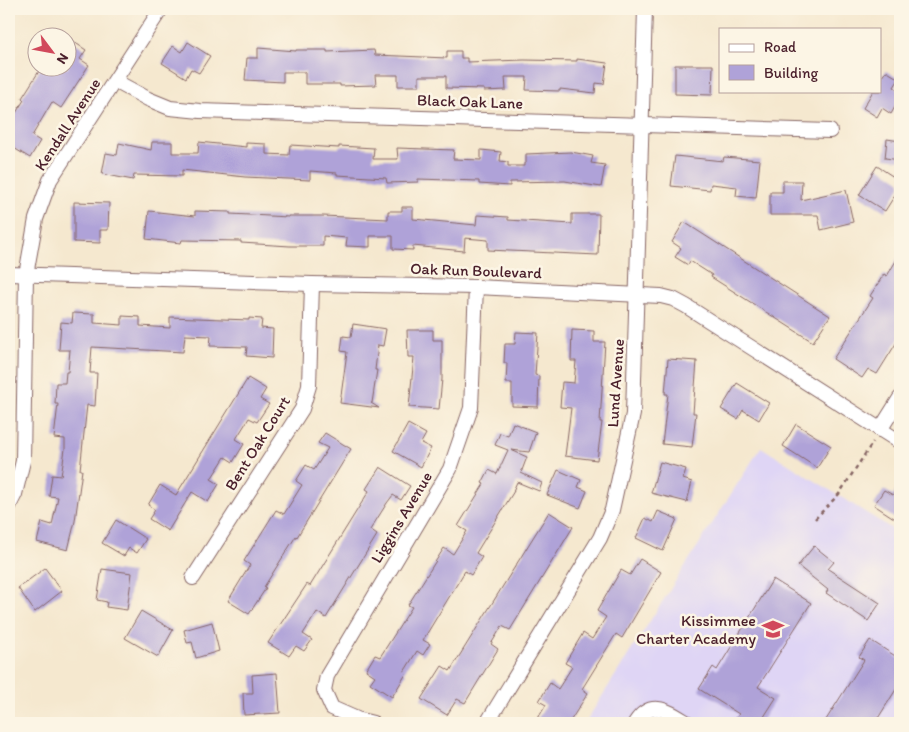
<svg xmlns="http://www.w3.org/2000/svg" width="909" height="732" font-family="Itim,sans-serif">
	<rect width="100%" height="100%" fill="#fcf5e5"/>
	<filter id="ink" filterUnits="userSpaceOnUse"><feTurbulence type="fractalNoise" baseFrequency=".02" numOctaves="2"/><feDisplacementMap in="SourceGraphic" scale="10" xChannelSelector="R" yChannelSelector="G"/><feConvolveMatrix kernelMatrix="1 2 1 2 8 2 1 2 1" color-interpolation-filters="sRGB"/></filter>
	<filter id="wash" filterUnits="userSpaceOnUse"><feTurbulence type="fractalNoise" baseFrequency=".0096" numOctaves="4" result="noise"/><feDisplacementMap in="SourceGraphic" scale="20" xChannelSelector="R" yChannelSelector="G"/><feGaussianBlur stdDeviation="1.12" result="paint"/><feColorMatrix in="noise" values="0 0 0 0 0 0 0 0 0 0 0 0 0 0 0 0 0 1.4 0 .05"/><feComposite in="paint" operator="in"/></filter>
	<g filter="url(#wash)">
		<rect width="100%" height="100%" fill="#f5e8cf"/>
		<path fill="#dfd5f5" d="M761,447L900,534V723H585Z"/>
		<g id="blocks">
			<g fill="#afa2d8">
				<path d="M68,38L86,50L80,59L89,65L61,108L52,102L32,136L40,141L30,158L9,145V124L24,100L22,98L41,68H68Z"/>
				<path d="M188,42L210,56L199,73L191,69L186,78L162,63L173,46L182,52Z"/>
				<path d="M258,48L296,51V50H327V52L374,50L375,55L447,58V51H461V58H467V62L524,60L577,61V59L607,63L604,84L596,83L595,93L560,89V91L526,90L527,77H505L506,90L484,91V89L446,88V76H419V86H398V75H375L376,85L340,86V84H305V72H283V82L245,80L247,58H258Z"/>
				<path d="M675,65H713L712,95L675,94Z"/>
				<path d="M886,71L899,79L894,87L900,91V98L891,114L882,108L877,117L863,108L873,91H880V80Z"/>
				<path d="M887,139L900,141V160L885,158Z"/>
				<path d="M152,142H172V153H198L199,142L246,147V143L266,144V154L289,155L290,145L339,148V146L374,148L373,159H398L397,148L454,150L453,159L481,160V150L501,152L500,161L508,162V166H524V163H526V154L571,152L593,156L591,163L605,165L601,187L565,181L510,182V186L479,184V181L418,179V182L387,183L386,178L337,175V173L310,171V180L245,177L182,170V176L134,175L133,180L102,174L106,153L117,155L119,143L151,150Z"/>
				<path d="M675,156L723,161L724,157L760,160L756,198L736,196L737,187L711,184L710,190L671,186Z"/>
				<path d="M877,166L900,181V187L885,211L859,195Z"/>
				<path d="M783,181H802L801,200L846,190L853,222L821,230L818,215H770V192H783Z"/>
				<path d="M74,202L109,203L108,230H100V243L74,242Z"/>
				<path d="M402,207H413V219L476,225L477,215L508,217V220L572,224V214H599L598,255L488,250V240L465,238L464,251L413,246V250L393,249V236H370V247L346,246L347,238L323,236V246H290L241,243V241L182,240L181,243L146,239L149,211L195,216V211L230,212V214L289,217V216H323L388,219V211H402Z"/>
				<path d="M684,222L830,316L813,342L711,277L712,275L690,261L688,265L675,257L681,248L672,242Z"/>
				<path d="M900,254V337L877,374L868,369L862,378L833,359L873,298L870,296L884,274L887,276Z"/>
				<path d="M73,313L94,314V323L122,325V316L140,317V326L170,328V317L249,320V318L262,319L261,328L273,329L272,358L246,356L247,347L210,346L211,336L185,335L183,352L92,347L90,373H97L95,406L87,405L80,470H82L75,521L68,550L37,542L42,522L52,525L58,497L49,496L52,475L61,476L65,449V439L54,438L58,404H55L56,383H65L66,372H68L70,350H59L61,322L72,323Z"/>
				<path d="M353,324L386,329L383,346L378,345L375,370H377L372,403H371L379,408L340,403L347,352L341,351L343,336L351,337Z"/>
				<path d="M407,330H433V340H442V379L439,409L409,407L414,357H408Z"/>
				<path d="M572,330L594,331V342H605L600,422H602L597,460L565,456L571,408L560,407L562,382L574,383L576,361H571Z"/>
				<path d="M516,332L538,333L535,375L539,376L538,407L512,406V383H506L507,363H504L505,344H515Z"/>
				<path d="M668,359L697,361L693,413H696L692,447L662,444L668,394H665Z"/>
				<path d="M248,378L266,389L260,399L269,404L257,422L249,418L236,439L244,444L233,462L225,457L211,479L219,484L208,502L192,492L168,531L149,519L155,510L148,505L160,485L176,495Z"/>
				<path d="M737,383L769,403L759,420L743,410L738,419L721,409Z"/>
				<path d="M513,423L536,432L529,452L511,450L527,457L521,473L542,483L539,491L517,482L513,491H514L476,553L482,557L471,575L465,571L423,640L430,644L423,655L417,651L404,672L406,674L392,697L370,683L375,676L366,670L375,655L380,657L412,607L408,605L444,548L453,554L467,531L458,526L484,484L482,483L489,470L497,474L508,450L495,445L500,433L508,436Z"/>
				<path d="M408,424L426,434L421,443L431,448L421,467L393,451Z"/>
				<path d="M796,424L831,446L817,468L783,446Z"/>
				<path d="M325,433L351,449L297,537L296,536L264,587L266,588L249,614L228,601L250,565L244,561L276,510L284,514L302,485L296,481L306,465L314,470L328,448L318,443Z"/>
				<path d="M660,462L686,469L683,479L692,482L687,502L651,493Z"/>
				<path d="M380,467L410,486L401,500L393,495L387,503L370,530L377,535L326,618L317,612L303,634L312,640L304,651L296,646L289,656L268,643L307,584L310,586L369,491L366,489Z"/>
				<path d="M558,470L581,480L578,487L587,491L580,508L547,495Z"/>
				<path d="M900,484V522L874,505L884,490L893,495Z"/>
				<path d="M658,511L677,519L663,551L636,538L645,518L653,522Z"/>
				<path d="M549,512L573,527L510,630L502,626L491,644L498,649L465,703L457,699L447,715L421,699L442,666L450,671Z"/>
				<path d="M116,520L146,539L137,553L129,548L124,556L102,543Z"/>
				<path d="M814,546L834,562L828,569L880,603L868,621L826,593L828,590L798,566Z"/>
				<path d="M640,559L661,572L622,638L616,634L582,689L588,693L569,723H535L546,705L539,701L550,683L558,689L572,667L565,663L583,633L592,639L606,617L597,611L621,570L630,575Z"/>
				<path d="M45,568L62,591L35,612L18,588Z"/>
				<path d="M102,569L132,573L127,610L106,607L107,602L97,600Z"/>
				<path d="M773,579L811,603L758,687L776,698L760,723H733L739,714L699,689L713,667L717,670Z"/>
				<path d="M141,611L173,630L158,657L125,638Z"/>
				<path d="M212,622L219,651L196,658L192,642L187,643L184,630Z"/>
				<path d="M870,640L900,659V683L875,723H824L864,660L859,657Z"/>
				<path d="M277,673L280,713L244,715L243,693H253L252,675Z"/>
			</g>
		</g>
	</g>
	<g filter="url(#ink)">
		<use href="#blocks" fill-opacity="0" stroke="#866564" stroke-width="1"/>
		<g fill="none" stroke-linecap="round" stroke-linejoin="round">
			<g stroke="#866564" stroke-width="16">
				<g id="minor">
					<path d="M115,81L148,99L170,108L200,111L830,131"/>
					<path d="M9,274L312,284L476,287L661,296L673,299L686,306L900,442"/>
					<path d="M880,430L900,398"/>
					<path d="M9,506L15,494L23,461L26,275L36,219L50,180L161,9"/>
					<path d="M193,578L302,409L309,386L312,284"/>
					<path d="M373,723L357,719L332,708L324,690L327,676L450,469L471,408L476,287"/>
					<path d="M487,723L600,538L612,510L633,414L645,9"/>
					<path d="M635,723C651,698 668,711 688,723"/>
				</g>
			</g>
			<path stroke="#866564" stroke-width="2.5" stroke-dasharray="4 4" stroke-linecap="butt" d="M815,519L839,494L873,442"/>
			<use href="#minor" stroke="#fff" stroke-width="14"/>
		</g>
	</g>
	<defs>
		<g id="school-bare" transform="scale(1.725)"><path d="M0-5L7-2L0 1L-7-2ZM-4 1L0 2.5L4 1V4Q0 6-4 4Z" fill="#d1495b" stroke="#fcf5e5" stroke-width="2.5" paint-order="stroke"/></g>
	</defs>
	<g fill-rule="evenodd">
		<use href="#school-bare" x="773" y="629"/>
	</g>
	<g text-anchor="middle" stroke-width="5" stroke-linejoin="round" paint-order="stroke">
		<g font-size="16" fill="#4a1f2b" stroke="#fcf5e5">
			<text transform="translate(470 101) rotate(2)" y="6">Black Oak Lane</text>
			<text transform="translate(67 124) rotate(-57)" y="6">Kendall Avenue</text>
			<text transform="translate(476 270) rotate(2)" y="6">Oak Run Boulevard</text>
			<text transform="translate(615 383) rotate(-86)" y="6">Lund Avenue</text>
			<text transform="translate(257 443) rotate(-58)" y="6">Bent Oak Court</text>
			<text transform="translate(401 517) rotate(-59)" y="6">Liggins Avenue</text>
		</g>
		<g font-size="16" fill="#4a1f2b" stroke="#fcf5e5" text-anchor="end">
			<text x="756" y="626">Kissimmee<tspan x="756" dy="18">Charter Academy</tspan></text>
		</g>
	</g>
	<rect width="909" height="732" fill="none" stroke="#fcf5e5" stroke-width="30"/>
	<rect x="719" y="28" width="162" height="65" fill="#fcf5e5" stroke="#b59f9b"/>
	<rect x="729" y="44" width="25" height="8" fill="#ffffff" stroke="#b59f9b"/>
	<text x="764" y="52" font-size="15" fill="#4a1f2b">Road</text>
	<rect x="729" y="65" width="25" height="15" fill="#afa2d8" stroke="#b59f9b"/>
	<text x="764" y="78" font-size="15" fill="#4a1f2b">Building</text>
	<g transform="translate(52 52) rotate(122)"><circle r="24" fill="#fcf5e5" stroke="#b59f9b"/>
	<path d="M0-4L9 19L0 12L-9 19Z" fill="#d1495b"/>
	<text y="-8" font-size="14" font-weight="bold" text-anchor="middle" fill="#4a1f2b">N</text>
	</g>
</svg>
